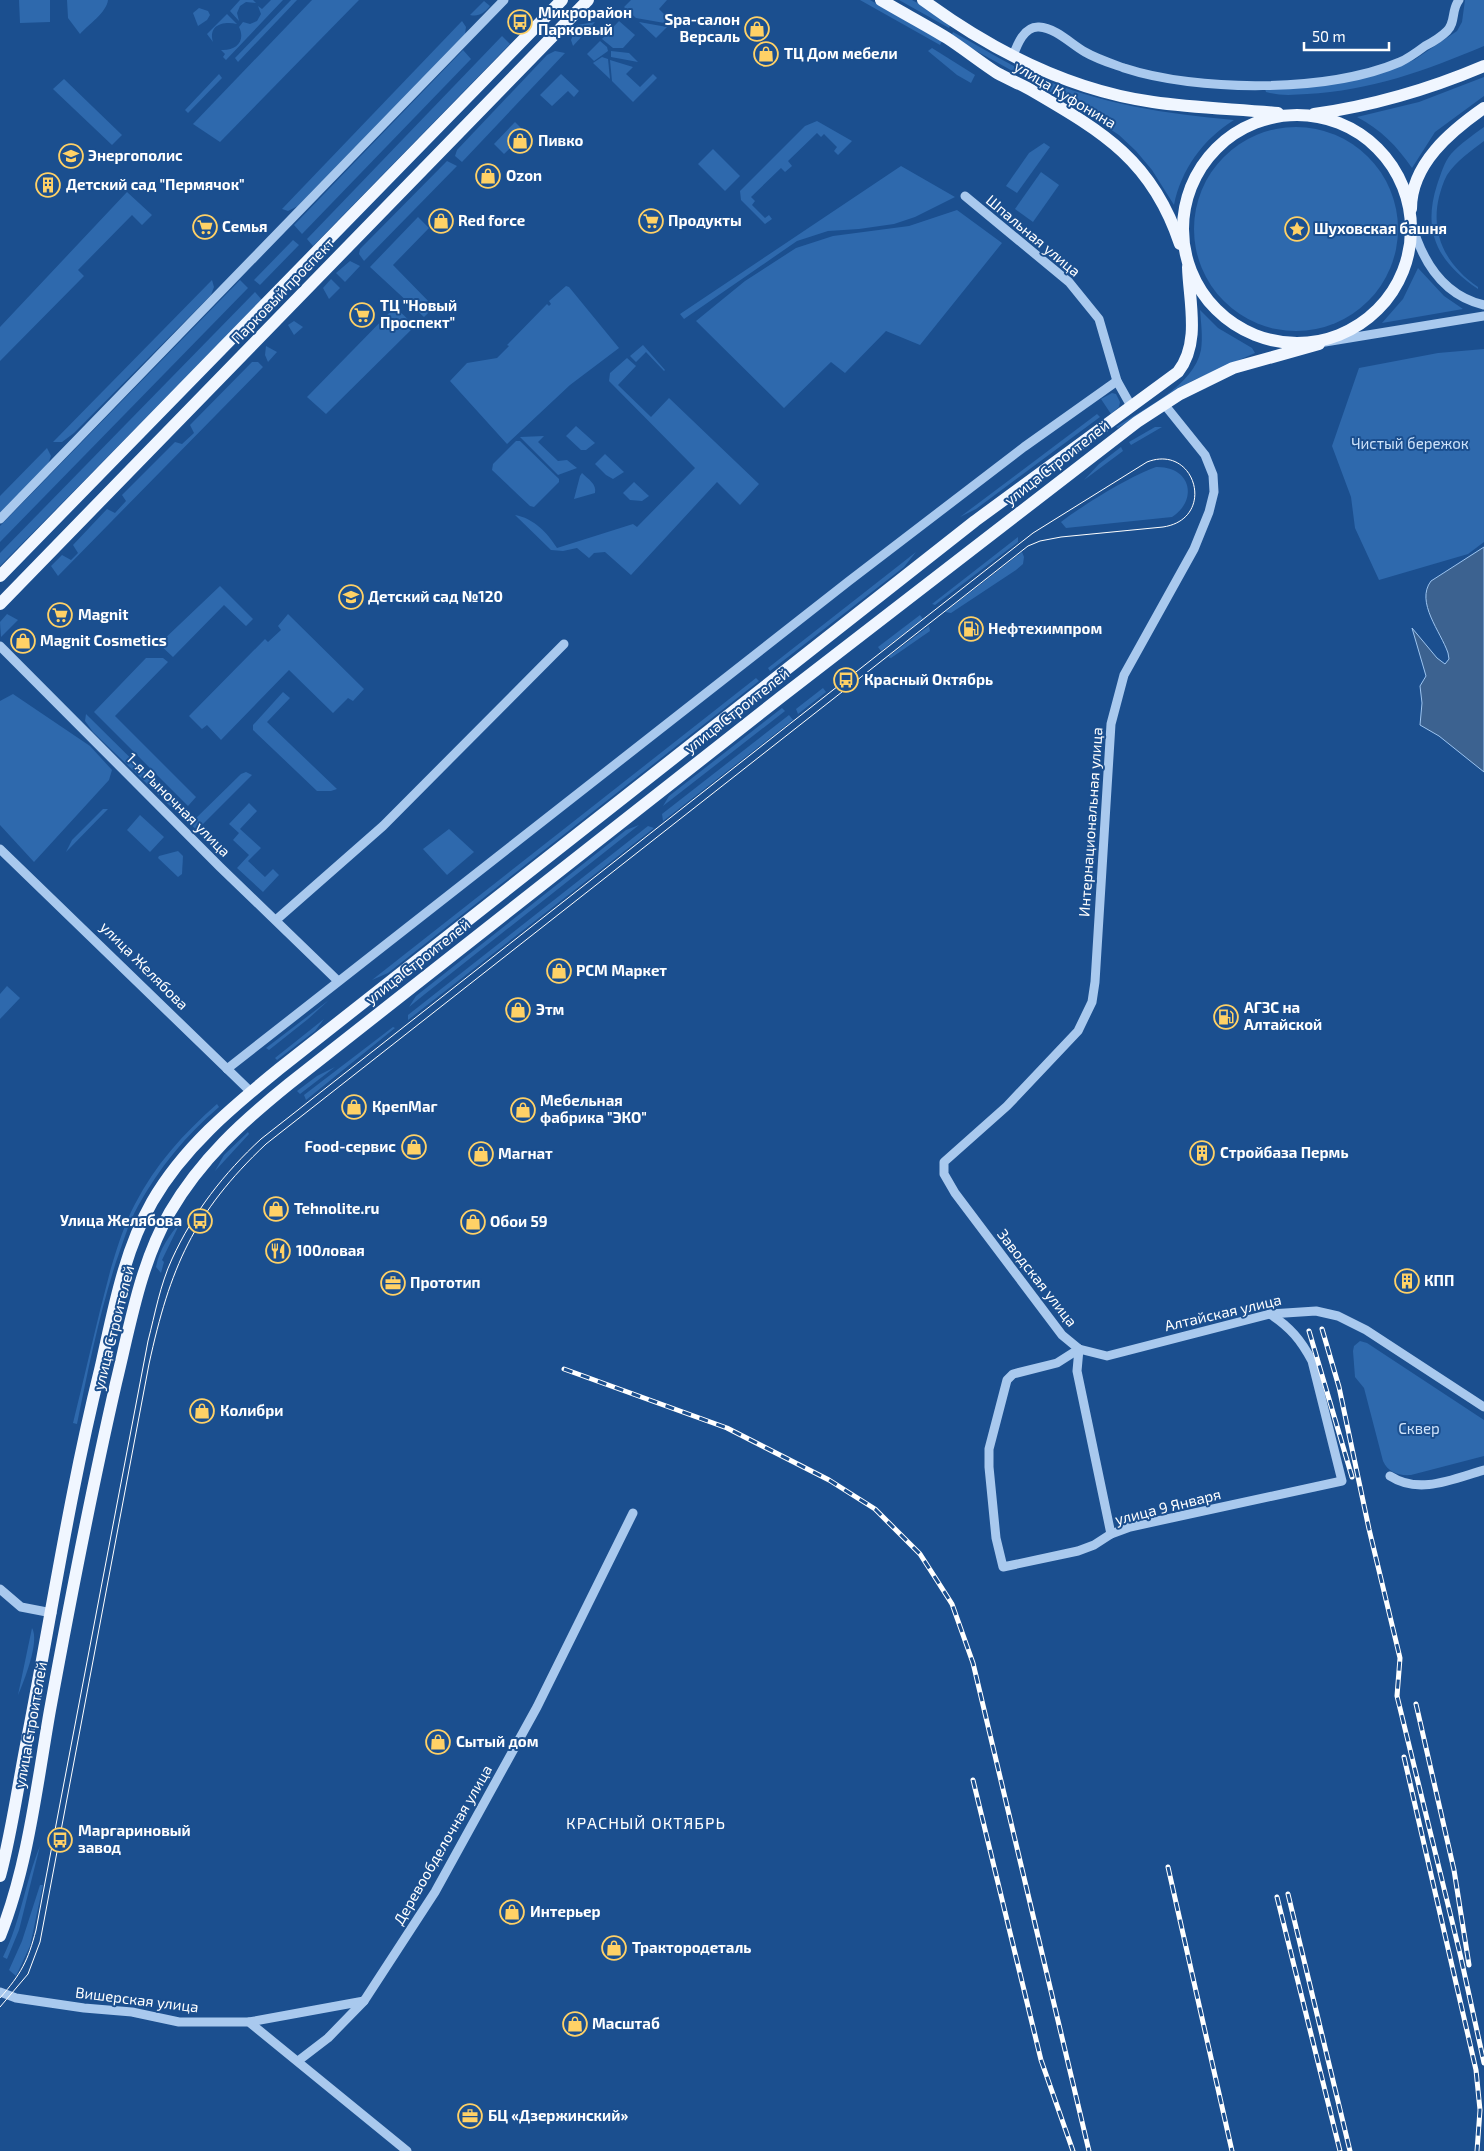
<svg xmlns="http://www.w3.org/2000/svg" width="1484" height="2151" font-family="'Exo 2',sans-serif">
	<rect width="100%" height="100%" fill="#1b4f8f"/>
	<g fill="#2e69ad">
		<path d="M19,0H50V22L20,23Z"/>
		<path d="M67,0H108C107,12 88,25 80,34L68,18Z"/>
		<path d="M240,0H253L256,3L246,2L240,6L237,13L239,21L230,11Z"/>
		<path d="M271,0H283L226,60L223,57L225,54L221,50C236,51 246,41 239,27L243,22L250,24L257,21L261,14L258,6L262,9Z"/>
		<path d="M291,0H297L238,62L235,58Z"/>
		<path d="M312,0H359L220,142L193,124Z"/>
		<path d="M631,0H667L659,9L672,22L670,24L636,18L624,7Z"/>
		<path d="M860,0H870L942,41L940,45Z"/>
		<path d="M899,0H912L952,22L949,28Z"/>
		<path d="M1465,0H1484V46C1427,70 1370,91 1307,94C1293,95 1279,96 1266,92L1265,89L1393,68L1414,60L1457,31L1462,22Z"/>
		<path d="M484,1L490,6C484,13 479,17 470,15Z"/>
		<path d="M199,8L208,11L210,15L207,20L198,26L193,13Z"/>
		<path d="M227,14L237,24C223,21 208,25 213,42L207,34Z"/>
		<path d="M462,21L466,27L465,34L298,206L288,211L282,209Z"/>
		<path d="M619,21L635,35L623,48H613L602,39Z"/>
		<path d="M595,22L573,46L571,40L577,25Z"/>
		<path d="M639,22L667,27L656,38Z"/>
		<path d="M953,32C981,47 1008,65 1037,77C1101,104 1166,114 1234,120C1203,139 1181,170 1174,205L1152,170L1136,151L1119,135L1072,104L951,37Z"/>
		<path d="M502,36L510,44L313,246L307,239Z"/>
		<path d="M600,41L607,47L608,51L594,61L587,54Z"/>
		<path d="M932,48L975,75L971,83L957,75L928,51Z"/>
		<path d="M463,50L471,59L302,234L294,225Z"/>
		<path d="M555,51L565,53L462,162L455,156L457,150L547,55Z"/>
		<path d="M611,51L629,53L638,62L611,57Z"/>
		<path d="M602,57L608,59L610,79L593,63Z"/>
		<path d="M610,60L633,67L626,74L640,87L653,74L657,78L633,102L612,81Z"/>
		<path d="M219,74L222,78L188,113L185,110Z"/>
		<path d="M561,74L579,91L574,97L568,91L552,106L540,95Z"/>
		<path d="M1484,77V96L1435,132L1412,168C1397,146 1380,129 1357,117L1419,102Z"/>
		<path d="M64,79L122,135L112,145L53,89Z"/>
		<path d="M817,121L852,141L838,155L834,151L837,147L824,134L821,137L817,133L788,161L792,166L785,172L781,168L751,197L755,201L752,205L765,218L769,215L772,219L765,224L741,200L740,191L805,126Z"/>
		<path d="M515,122L526,133L504,154L494,144Z"/>
		<circle cx="1296" cy="229" r="102"/>
		<path d="M1484,127V141C1471,151 1456,161 1447,175C1443,182 1441,190 1439,197C1430,235 1447,266 1478,287V289C1438,262 1422,232 1437,185C1441,174 1444,162 1451,154C1461,143 1473,135 1484,127Z"/>
		<path d="M1044,143L1050,147L1017,193L1006,186L1029,153Z"/>
		<path d="M713,149L740,176L725,191L698,164Z"/>
		<path d="M447,161L457,166L364,261L359,254L360,249Z"/>
		<path d="M901,166L955,197L915,217L894,224L859,229L828,231L797,241L684,319L680,314Z"/>
		<path d="M1041,172L1059,185L1033,222L1015,209Z"/>
		<path d="M127,192L152,215L142,225L132,215L78,270L84,276L0,361V327Z"/>
		<path d="M957,210L1002,243L920,345L886,331L845,373L831,362L784,408L696,321L745,281L796,248L833,236L909,226Z"/>
		<path d="M418,217L429,228L393,265L434,307L424,317L370,267Z"/>
		<path d="M293,240L299,245L260,285L254,280Z"/>
		<path d="M350,261L360,266L345,282L336,273Z"/>
		<path d="M1418,268L1444,296L1463,309L1382,323L1403,299Z"/>
		<path d="M331,279L340,288L329,299L323,288Z"/>
		<path d="M212,280L214,287L211,295L74,433L62,442H53Z"/>
		<path d="M240,280L248,288L0,542V526Z"/>
		<path d="M566,286L569,287L619,348L570,385L507,444L450,381L467,363L497,358L509,346L507,345L547,304L549,306L551,304L549,301Z"/>
		<path d="M255,292L262,300L0,566V553Z"/>
		<path d="M395,307L415,326L326,414L307,397Z"/>
		<path d="M1200,310L1218,328L1252,348L1255,353L1192,381L1118,428L1116,427C1144,408 1194,386 1201,350C1203,337 1201,323 1200,310Z"/>
		<path d="M294,321L303,327L294,335L288,325Z"/>
		<path d="M643,345L665,370L664,371L646,352L636,362L630,356Z"/>
		<path d="M266,346L277,352L268,362L265,355Z"/>
		<path d="M1484,349V542L1468,554L1379,580L1355,528L1351,497L1332,446L1359,368L1438,353Z"/>
		<path d="M627,358L636,366L618,385L651,417L669,398L759,484L740,505L717,482L631,575L605,552L594,553L589,558L577,548L563,551L551,550L515,515C533,518 548,533 557,548L633,524L637,527L695,468L609,381L610,373Z"/>
		<path d="M252,362H258L263,367L58,576L51,566L62,555L71,560L78,553L73,545L107,509L115,513L126,501L122,495L175,442L182,444L194,433L190,425Z"/>
		<path d="M1112,393L1116,394L1120,402L1119,407L1111,414L1101,399Z"/>
		<path d="M1097,414L1100,417L976,509L960,517Z"/>
		<path d="M576,426L595,443L586,450H581L566,436Z"/>
		<path d="M1155,427H1162L1131,445L1129,442Z"/>
		<path d="M544,436L538,442L558,461L567,460L577,468L558,475L520,437Z"/>
		<path d="M516,441H520L559,479V482L534,507L530,506L492,470L493,464Z"/>
		<path d="M1121,447L1123,451L1084,480L1099,464Z"/>
		<path d="M47,448L51,456L48,464L0,514V496Z"/>
		<path d="M605,454L624,472L613,479L606,475L595,464Z"/>
		<path d="M1156,467C1190,466 1199,499 1172,517L1066,528L1061,522C1083,505 1130,476 1156,467Z"/>
		<path d="M582,473C588,479 597,484 595,493L574,499L580,476Z"/>
		<path d="M634,482L649,496L642,501L630,500L623,493Z"/>
		<path d="M1018,537V542L935,605L932,604Z"/>
		<path d="M916,552L904,567L770,671L768,668Z"/>
		<path d="M1022,552L1024,557L1023,564L1016,570L957,609L951,613L945,612Z"/>
		<path d="M220,586L253,619L246,626L224,605L173,657L159,644Z"/>
		<path d="M7,614L18,620L1,637L0,622Z"/>
		<path d="M288,614L364,689L353,701L348,698L333,713L289,670L221,740L207,725L202,729L189,716L265,639L268,642L281,630L278,626Z"/>
		<path d="M920,615L923,619L881,651L878,647Z"/>
		<path d="M929,626L930,631L891,658L888,657Z"/>
		<path d="M146,658H163L168,662L115,716L196,797L188,806L94,712Z"/>
		<path d="M756,678L759,681L388,973L372,980Z"/>
		<path d="M823,688L826,692L798,714L796,709Z"/>
		<path d="M283,692L290,698L267,722L337,789L331,791H317L253,730V725Z"/>
		<path d="M13,694L90,746L112,770L109,780L34,862L0,825V701Z"/>
		<path d="M782,708L785,711L663,806L669,796Z"/>
		<path d="M86,714L183,810L174,809L169,805L93,732L85,721Z"/>
		<path d="M789,715L793,720L663,821L662,814Z"/>
		<path d="M246,772L252,775L197,830L190,824L241,774Z"/>
		<path d="M249,803L257,811L240,829L261,848L248,861L265,877L273,869L279,875L263,892L237,868L249,855L233,840L239,833L229,824Z"/>
		<path d="M103,809H108L66,852L72,840Z"/>
		<path d="M140,815L164,837L150,852L127,830Z"/>
		<path d="M639,825L425,994L409,1007L416,996L626,830Z"/>
		<path d="M648,826L654,828L408,1020V1015Z"/>
		<path d="M449,829L474,852L447,875L423,849Z"/>
		<path d="M178,851L183,856L182,874L178,877L158,858L159,856Z"/>
		<path d="M7,986L20,998L0,1019V994Z"/>
		<path d="M329,1000L308,1019L269,1050L266,1048Z"/>
		<path d="M324,1019L315,1031L277,1060L275,1058Z"/>
		<path d="M393,1027L395,1028L306,1100L304,1095Z"/>
		<path d="M335,1067L300,1094L297,1091L317,1076Z"/>
		<path d="M217,1104L219,1107C186,1135 159,1168 138,1206C128,1224 123,1243 116,1262C99,1315 88,1370 77,1424L73,1423C86,1371 97,1319 111,1268C118,1245 124,1225 135,1204C155,1165 184,1133 217,1104Z"/>
		<path d="M248,1132L249,1134L215,1171L224,1155Z"/>
		<path d="M181,1221L162,1260L164,1262L161,1273L156,1267C159,1249 170,1235 181,1221Z"/>
		<path d="M1360,1341L1367,1343L1484,1420V1456L1411,1475C1398,1476 1388,1472 1383,1461L1364,1388L1355,1377L1353,1351L1354,1346Z"/>
		<path d="M32,1628C40,1641 24,1681 18,1695Z"/>
		<path d="M40,1846L19,1930L7,1959L3,1957C21,1921 25,1882 40,1846Z"/>
		<path d="M40,1885H43L30,1946L16,1976L9,1970L22,1941Z"/>
	</g>
	<path fill="#3c6290" stroke="#9cc4f0" d="M1484,547V772L1439,736L1420,725L1422,703L1420,686L1426,676L1412,628L1437,658L1445,664L1449,659L1448,653C1441,632 1415,602 1431,581Z"/>
	<g fill="none" stroke-linecap="round" stroke-linejoin="round">
		<g stroke="#a9c9ee" stroke-width="9">
			<path d="M1013,56C1017,45 1024,26 1039,27C1056,28 1071,44 1085,52C1097,59 1110,63 1124,68C1197,92 1328,93 1400,62C1409,58 1417,52 1425,46C1433,42 1441,37 1447,31C1456,22 1451,10 1459,0"/>
			<path d="M965,196L1069,282L1099,319L1117,381L1131,406"/>
			<path d="M1410,217C1420,257 1441,295 1484,305"/>
			<path d="M1325,342L1484,316"/>
			<path d="M1164,404L1205,455L1213,475L1214,492L1209,512L1194,549L1124,675L1111,724L1095,982L1092,1002L1078,1031L1007,1106L944,1162V1174L955,1193L1062,1335L1079,1349L1107,1356L1270,1314L1316,1311L1338,1316L1366,1330L1484,1407"/>
			<path d="M0,519L504,0"/>
			<path d="M0,646L220,867L338,981"/>
			<path d="M0,849L251,1092"/>
			<path d="M276,920L383,826L564,644"/>
			<path d="M227,1069L849,581L1024,447L1117,381"/>
			<path d="M1079,1349L1057,1363L1013,1374L1007,1380L989,1449V1467L996,1538L1003,1567L1078,1551L1094,1545L1111,1534L1130,1527L1342,1481L1312,1361C1301,1340 1290,1327 1270,1314"/>
			<path d="M1079,1349L1077,1371L1111,1534"/>
			<path d="M1390,1476C1419,1495 1453,1479 1484,1470"/>
			<path d="M0,1589L21,1607L52,1613"/>
			<path d="M0,1992L16,1998L84,2008L132,2012L179,2022H249L407,2151"/>
			<path d="M249,2022L364,2001"/>
			<path d="M298,2061L328,2038L364,2001L435,1892L537,1707L633,1513"/>
		</g>
		<g stroke="#f0f6ff" stroke-width="12">
			<path d="M881,0C903,13 926,25 947,38C964,49 980,62 997,73C1008,79 1020,84 1031,90C1103,132 1152,160 1180,244"/>
			<path d="M923,0C991,50 1068,90 1153,102C1194,108 1236,109 1278,113"/>
			<path d="M1314,114C1371,106 1430,89 1484,66"/>
			<circle cx="1297" cy="229" r="114"/>
			<path d="M1411,209C1411,164 1451,131 1484,108"/>
			<path d="M0,576L562,0"/>
			<path d="M0,604L588,0"/>
			<path d="M0,1876C11,1835 17,1792 25,1750C50,1624 69,1495 100,1370C113,1313 123,1253 152,1202C183,1148 231,1108 279,1069L975,521L1178,372C1201,343 1189,301 1188,267"/>
			<path d="M0,1936C28,1866 37,1784 50,1710C70,1601 91,1492 116,1383C130,1326 140,1264 170,1212C201,1159 242,1122 289,1084L781,697L1137,422L1180,394L1233,368L1319,344"/>
		</g>
		<path stroke="#fff" stroke-width="1" d="M0,1998C21,1974 28,1961 36,1930L148,1341C155,1314 160,1285 172,1259C193,1213 224,1173 261,1139L1033,533L1147,462C1196,443 1217,519 1163,527L1061,537L1040,541L1028,546L266,1144C193,1213 170,1268 149,1364L40,1942L28,1974L0,2007"/>
		<g stroke="#fff" stroke-width="5">
			<g id="rail">
				<path d="M1322,1329L1339,1387L1369,1529L1400,1658L1397,1696L1461,1958L1484,2063"/>
				<path d="M1309,1331L1352,1477"/>
				<path d="M564,1369L727,1428L829,1480L875,1509L920,1554L938,1582L952,1604L973,1663L1089,2151"/>
				<path d="M1416,1704L1454,1870L1469,1965"/>
				<path d="M1404,1757L1476,2070L1480,2110L1477,2151"/>
				<path d="M973,1780L1041,2060L1073,2151"/>
				<path d="M1168,1867L1232,2151"/>
				<path d="M1288,1894L1350,2151"/>
				<path d="M1277,1897L1340,2151"/>
			</g>
		</g>
		<use href="#rail" stroke="#1b4f8f" stroke-width="3" stroke-dasharray="9" stroke-linecap="butt"/>
	</g>
	<defs>
		<g id="bus-ring" transform="scale(1.25)"><circle r="9.5" fill="#1b4f8f" stroke="#ffd166" stroke-width="1.5"/><path d="M-5-6H5V4H4V6H2V4H-2V6H-4V4H-5ZM-3.5-4V0h7V-4ZM-3.5 1.2v1.5H-2V1.2ZM2 1.2v1.5H3.5V1.2Z" fill="#ffd166"/></g>
		<g id="shop-ring" transform="scale(1.25)"><circle r="9.5" fill="#1b4f8f" stroke="#ffd166" stroke-width="1.5"/><path d="M-5-2.5h2.3a2.7 3.5 0 0 1 5.4 0H5L5.5 6h-11ZM-1.5-2.5h3a1.5 2.3 0 0 0-3 0Z" fill="#ffd166"/></g>
		<g id="school-ring" transform="scale(1.25)"><circle r="9.5" fill="#1b4f8f" stroke="#ffd166" stroke-width="1.5"/><path d="M0-5L7-2L0 1L-7-2ZM-4 1L0 2.5L4 1V4Q0 6-4 4Z" fill="#ffd166"/></g>
		<g id="building-ring" transform="scale(1.25)"><circle r="9.5" fill="#1b4f8f" stroke="#ffd166" stroke-width="1.5"/><path d="M-4-6H4V6H1V3H-1V6H-4ZM-2.5-4.3h1.7v1.8h-1.7ZM.8-4.3h1.7v1.8H.8ZM-2.5-1h1.7V.8h-1.7ZM.8-1h1.7V.8H.8Z" fill="#ffd166"/></g>
		<g id="supermarket-ring" transform="scale(1.25)"><circle r="9.5" fill="#1b4f8f" stroke="#ffd166" stroke-width="1.5"/><path d="M-6-5.5h2.5l.6 2H6L4.5 2H-2.5L-4.4-4H-6ZM-1.5 3.2a1.3 1.3 0 1 0 .1 0ZM3 3.2a1.3 1.3 0 1 0 .1 0Z" fill="#ffd166"/></g>
		<g id="sight-ring" transform="scale(1.25)"><circle r="9.5" fill="#1b4f8f" stroke="#ffd166" stroke-width="1.5"/><path d="M0-6L1.8-2.2L6-1.7L2.9 1.2L3.7 5.4L0 3.3L-3.7 5.4L-2.9 1.2L-6-1.7L-1.8-2.2Z" fill="#ffd166"/></g>
		<g id="fuel-ring" transform="scale(1.25)"><circle r="9.5" fill="#1b4f8f" stroke="#ffd166" stroke-width="1.5"/><path d="M-5.5-6h7V0h2V4h1.3V-2.5L3-4.5l.8-.8L6-3V5H2.5V1h-1V6h-7ZM-4.2-4.7v3.2H.2V-4.7Z" fill="#ffd166"/></g>
		<g id="restaurant-ring" transform="scale(1.25)"><circle r="9.5" fill="#1b4f8f" stroke="#ffd166" stroke-width="1.5"/><path d="M-5-6h1v4h1v-4h1v4h1v-4h1v5L-1.5 .5V6h-2V.5L-5-1ZM5-6V6H3V1.5H1.5Q1.5-4 5-6Z" fill="#ffd166"/></g>
		<g id="office-ring" transform="scale(1.25)"><circle r="9.5" fill="#1b4f8f" stroke="#ffd166" stroke-width="1.5"/><path d="M-6-3h4V-5.5h4V-3h4V5H-6ZM-1-4.5V-3h2v-1.5ZM-6 0V1H6V0Z" fill="#ffd166"/></g>
	</defs>
	<g fill-rule="evenodd">
		<use href="#bus-ring" x="520" y="22"/>
		<use href="#shop-ring" x="757" y="29"/>
		<use href="#shop-ring" x="766" y="54"/>
		<use href="#shop-ring" x="520" y="141"/>
		<use href="#school-ring" x="71" y="156"/>
		<use href="#shop-ring" x="488" y="176"/>
		<use href="#building-ring" x="48" y="185"/>
		<use href="#shop-ring" x="441" y="221"/>
		<use href="#supermarket-ring" x="651" y="221"/>
		<use href="#supermarket-ring" x="205" y="227"/>
		<use href="#sight-ring" x="1297" y="229"/>
		<use href="#supermarket-ring" x="362" y="315"/>
		<use href="#school-ring" x="351" y="597"/>
		<use href="#supermarket-ring" x="60" y="615"/>
		<use href="#fuel-ring" x="971" y="629"/>
		<use href="#shop-ring" x="23" y="641"/>
		<use href="#bus-ring" x="846" y="680"/>
		<use href="#shop-ring" x="559" y="971"/>
		<use href="#shop-ring" x="518" y="1010"/>
		<use href="#fuel-ring" x="1226" y="1017"/>
		<use href="#shop-ring" x="354" y="1107"/>
		<use href="#shop-ring" x="523" y="1110"/>
		<use href="#shop-ring" x="414" y="1147"/>
		<use href="#building-ring" x="1202" y="1153"/>
		<use href="#shop-ring" x="481" y="1154"/>
		<use href="#shop-ring" x="276" y="1209"/>
		<use href="#bus-ring" x="200" y="1221"/>
		<use href="#shop-ring" x="473" y="1222"/>
		<use href="#restaurant-ring" x="278" y="1251"/>
		<use href="#building-ring" x="1407" y="1281"/>
		<use href="#office-ring" x="393" y="1283"/>
		<use href="#shop-ring" x="202" y="1411"/>
		<use href="#shop-ring" x="438" y="1742"/>
		<use href="#bus-ring" x="60" y="1840"/>
		<use href="#shop-ring" x="512" y="1912"/>
		<use href="#shop-ring" x="614" y="1948"/>
		<use href="#shop-ring" x="575" y="2024"/>
		<use href="#office-ring" x="470" y="2116"/>
	</g>
	<g text-anchor="middle" stroke-width="4" stroke-linejoin="round" paint-order="stroke">
		<g font-size="15" font-weight="bold" fill="#fff" stroke="#1b4f8f" text-anchor="start">
			<text x="538" y="18">Микрорайон<tspan x="538" dy="17">Парковый</tspan></text>
			<text x="740" y="25" text-anchor="end">Spa-салон<tspan x="740" dy="17">Версаль</tspan></text>
			<text x="784" y="59">ТЦ Дом мебели</text>
			<text x="538" y="146">Пивко</text>
			<text x="88" y="161">Энергополис</text>
			<text x="506" y="181">Ozon</text>
			<text x="66" y="190">Детский сад "Пермячок"</text>
			<text x="458" y="226">Red force</text>
			<text x="668" y="226">Продукты</text>
			<text x="222" y="232">Семья</text>
			<text x="1314" y="234">Шуховская башня</text>
			<text x="380" y="311">ТЦ "Новый<tspan x="380" dy="17">Проспект"</tspan></text>
			<text x="368" y="602">Детский сад №120</text>
			<text x="78" y="620">Magnit</text>
			<text x="988" y="634">Нефтехимпром</text>
			<text x="40" y="646">Magnit Cosmetics</text>
			<text x="864" y="685">Красный Октябрь</text>
			<text x="576" y="976">РСМ Маркет</text>
			<text x="1244" y="1013">АГЗС на<tspan x="1244" dy="17">Алтайской</tspan></text>
			<text x="536" y="1015">Этм</text>
			<text x="540" y="1106">Мебельная<tspan x="540" dy="17">фабрика "ЭКО"</tspan></text>
			<text x="372" y="1112">КрепМаг</text>
			<text x="396" y="1152" text-anchor="end">Food-сервис</text>
			<text x="1220" y="1158">Стройбаза Пермь</text>
			<text x="498" y="1159">Магнат</text>
			<text x="294" y="1214">Tehnolite.ru</text>
			<text x="182" y="1226" text-anchor="end">Улица Желябова</text>
			<text x="490" y="1227">Обои 59</text>
			<text x="296" y="1256">100ловая</text>
			<text x="1424" y="1286">КПП</text>
			<text x="410" y="1288">Прототип</text>
			<text x="220" y="1416">Колибри</text>
			<text x="456" y="1747">Сытый дом</text>
			<text x="78" y="1836">Маргариновый<tspan x="78" dy="17">завод</tspan></text>
			<text x="530" y="1917">Интерьер</text>
			<text x="632" y="1953">Трактородеталь</text>
			<text x="592" y="2029">Масштаб</text>
			<text x="488" y="2121">БЦ «Дзержинский»</text>
		</g>
		<g font-size="15" fill="#fff" stroke="#1b4f8f">
			<text transform="translate(1065 95) rotate(31)" y="5">улица Куфонина</text>
			<text transform="translate(1033 236) rotate(40)" y="5">Шпальная улица</text>
			<text transform="translate(283 291) rotate(-46)" y="5">Парковый проспект</text>
			<text transform="translate(1057 463) rotate(-38)" y="5">улица Строителей</text>
			<text transform="translate(737 711) rotate(-38)" y="5">улица Строителей</text>
			<text transform="translate(178 805) rotate(45)" y="5">1-я Рыночная улица</text>
			<text transform="translate(1091 822) rotate(-86)" y="5">Интернациональная улица</text>
			<text transform="translate(418 962) rotate(-38)" y="5">улица Строителей</text>
			<text transform="translate(144 966) rotate(45)" y="5">улица Желябова</text>
			<text transform="translate(1037 1278) rotate(52)" y="5">Заводская улица</text>
			<text transform="translate(1223 1313) rotate(-13)" y="5">Алтайская улица</text>
			<text transform="translate(114 1328) rotate(-76)" y="5">улица Строителей</text>
			<text transform="translate(1168 1507) rotate(-14)" y="5">улица 9 Января</text>
			<text transform="translate(31 1725) rotate(-80)" y="5">улица Строителей</text>
			<text transform="translate(443 1845) rotate(-60)" y="5">Деревообделочная улица</text>
			<text transform="translate(137 2000) rotate(7)" y="5">Вишерская улица</text>
		</g>
		<g font-size="15" fill="#cfe3fa" stroke="#1b4f8f">
			<text x="1410" y="449">Чистый бережок</text>
			<text x="1419" y="1434">Сквер</text>
		</g>
		<g font-size="16" letter-spacing="1" fill="#fff" stroke="#1b4f8f">
			<text x="646" y="1829">КРАСНЫЙ ОКТЯБРЬ</text>
		</g>
	</g>
	<path d="M1304 42v8h85v-8" fill="none" stroke="#ffffff" stroke-width="2.5"/>
	<text x="1312" y="42" font-size="15" fill="#ffffff" stroke="#1b4f8f" stroke-width="4" paint-order="stroke">50 m</text>
</svg>
